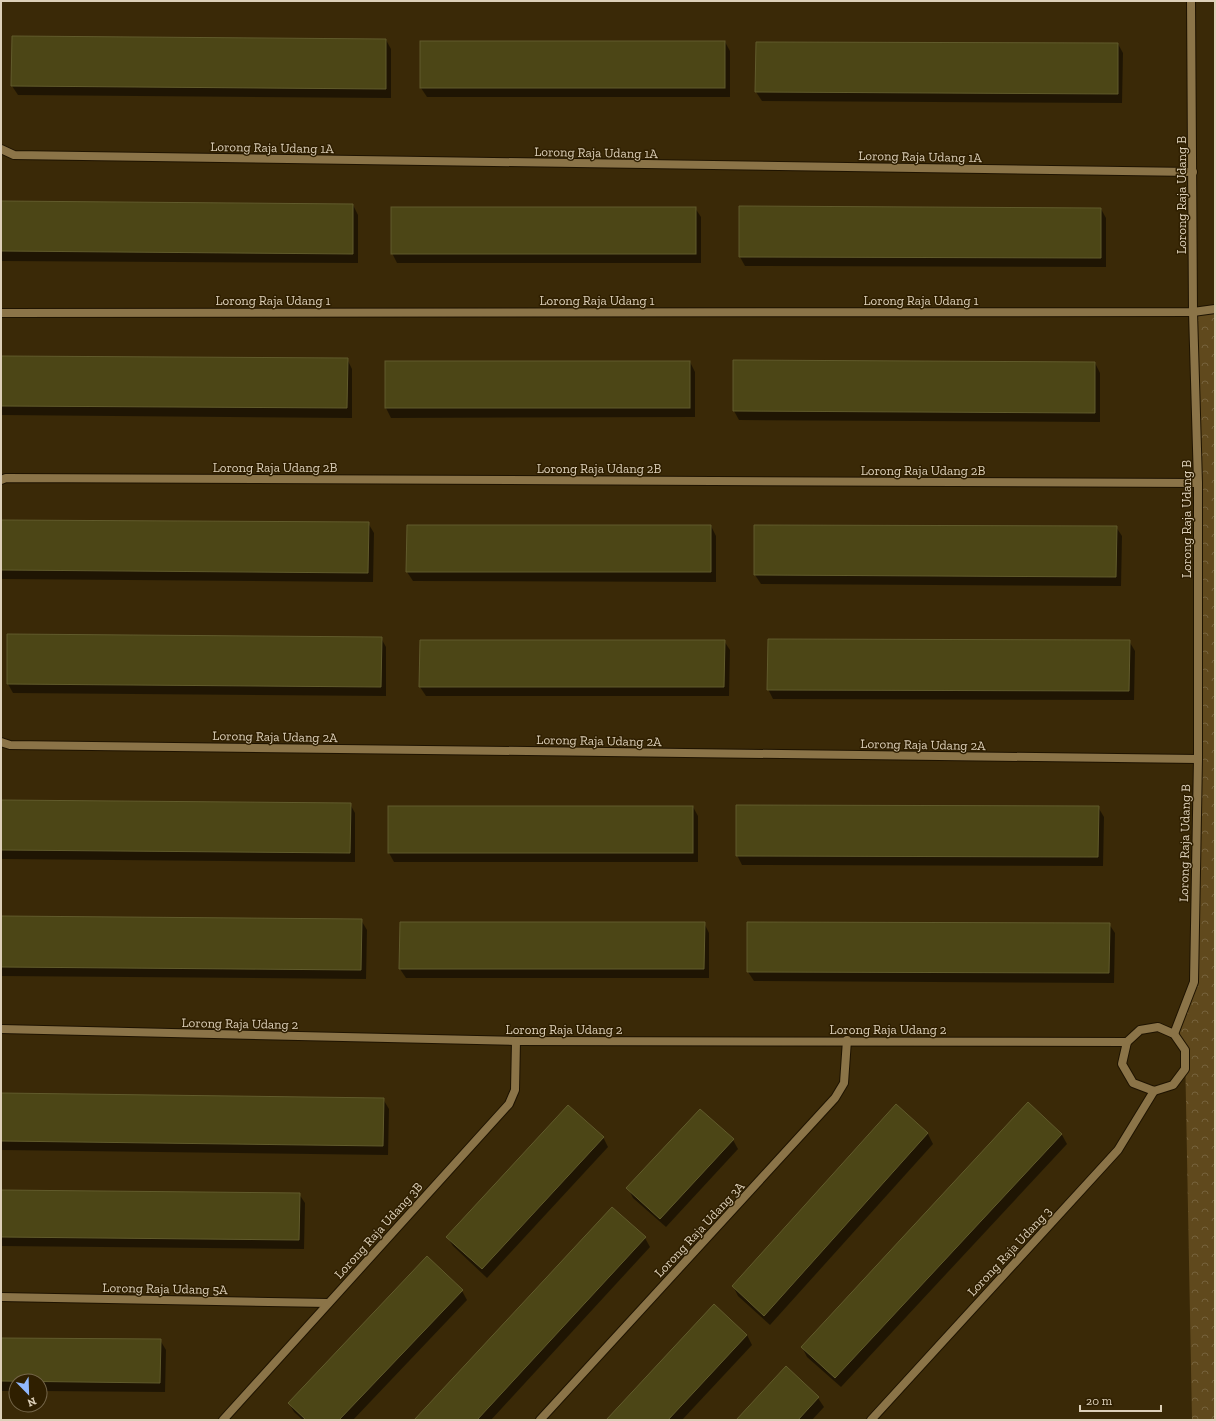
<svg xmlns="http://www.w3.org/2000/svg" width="1216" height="1421" font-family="'Zilla Slab',serif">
	<defs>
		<pattern id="forest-crowns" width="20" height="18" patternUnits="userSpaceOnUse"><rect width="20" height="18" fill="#60491d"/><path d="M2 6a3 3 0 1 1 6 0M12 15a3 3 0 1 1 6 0" fill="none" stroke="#76623c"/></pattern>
	</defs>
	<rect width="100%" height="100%" fill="#3a2907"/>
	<path fill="url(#forest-crowns)" d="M1215,309V1420H1192L1185,1050L1174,1034L1194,981L1198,759L1193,312Z"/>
	<g fill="#0007">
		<path d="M386,40L391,49V98L18,95L12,86Z"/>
		<path d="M725,42L730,51V97H427L421,88Z"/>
		<path d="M1118,44L1123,53L1122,103L762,101L756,92Z"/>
		<path d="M1,202L353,205L358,215V263L1,261Z"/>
		<path d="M695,208L701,217V263H397L392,253Z"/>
		<path d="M1101,209L1106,218V267L745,266L740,257Z"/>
		<path d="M1,357L347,359L352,369V418L1,415Z"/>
		<path d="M386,362H690L695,372V417L391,418L386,408Z"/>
		<path d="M1095,363L1100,373V422L739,420L734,411Z"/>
		<path d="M1,521L368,523L374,533L373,582L1,579Z"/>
		<path d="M711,526L716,536V582L413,581L407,572Z"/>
		<path d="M1116,527L1122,536L1121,586L761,584L755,575Z"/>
		<path d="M381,638L386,647V696L13,693L8,684Z"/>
		<path d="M724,641L730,650L729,696H426L420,687Z"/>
		<path d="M1129,641L1135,651L1134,700L773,699L768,689Z"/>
		<path d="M1,801L350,804L355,813V862L1,859Z"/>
		<path d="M693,807L698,816V862H394L389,853Z"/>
		<path d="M1098,807L1104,817L1103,866L742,865L737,855Z"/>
		<path d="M1,917L361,920L367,930L366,979L1,976Z"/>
		<path d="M704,923L709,933V978H406L400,969Z"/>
		<path d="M1109,924L1115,933L1114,983L754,981L748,972Z"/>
		<path d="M1,1094L383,1099L389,1109L388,1155L1,1150Z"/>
		<path d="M1028,1104L1062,1135L1067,1144L841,1387L807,1357L802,1347Z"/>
		<path d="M896,1105L928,1134L933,1144L770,1325L738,1296L733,1286Z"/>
		<path d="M603,1137L608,1147L487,1278L453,1246L447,1237Z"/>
		<path d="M733,1140L738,1149L666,1227L633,1198L628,1188Z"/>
		<path d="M1,1191L299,1194L305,1203L304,1249L1,1246Z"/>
		<path d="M645,1238L650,1247L491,1420H416Z"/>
		<path d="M462,1291L467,1300L353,1420H303L294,1412L289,1403Z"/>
		<path d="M747,1335L752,1345L682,1420H608Z"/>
		<path d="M1,1339L160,1340L166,1350L165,1392L40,1391V1381H16V1391H1Z"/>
		<path d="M818,1398L824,1407L812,1420H737Z"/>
	</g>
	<g fill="#4c4616" stroke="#615b2c">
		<path d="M12,36L386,39V89L11,86Z"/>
		<rect x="420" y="41" width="305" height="47"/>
		<path d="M756,42L1118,43V94L755,92Z"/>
		<path d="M1,201L353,204V254L1,251Z"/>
		<path d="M739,206L1101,208V258L739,257Z"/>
		<rect x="391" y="207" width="305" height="47"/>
		<path d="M1,356L348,358L347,408L1,406Z"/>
		<path d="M733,360L1095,362V413L733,411Z"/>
		<rect x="385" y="361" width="305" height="47"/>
		<path d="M1,520L369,522L368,573L1,570Z"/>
		<path d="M407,525H711V572H406Z"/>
		<path d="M754,525L1117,526L1116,577L754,575Z"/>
		<path d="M7,634L382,637L381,687L7,684Z"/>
		<path d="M768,639L1130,640L1129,691L767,690Z"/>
		<path d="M420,640H725L724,687H419Z"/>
		<path d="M1,800L351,803L350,853L1,850Z"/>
		<path d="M736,805L1099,806L1098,857L736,856Z"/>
		<rect x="388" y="806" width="305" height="47"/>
		<path d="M1,916L362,919L361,970L1,967Z"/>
		<path d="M400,922H705L704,969H399Z"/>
		<path d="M747,922L1110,923L1109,973L747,972Z"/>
		<path d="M1,1093L384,1098L383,1146L1,1141Z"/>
		<path d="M1028,1102L1062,1134L835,1378L801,1347Z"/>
		<path d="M896,1104L928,1133L764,1316L732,1286Z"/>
		<path d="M568,1105L604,1137L482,1269L446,1237Z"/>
		<path d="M700,1109L734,1139L660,1219L626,1188Z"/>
		<path d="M1,1190L300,1193L299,1240L1,1237Z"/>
		<path d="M612,1207L646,1237L477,1420H414Z"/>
		<path d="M427,1256L463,1290L339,1420H306L288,1403Z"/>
		<path d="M714,1304L747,1335L668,1420H606Z"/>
		<path d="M1,1338L161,1339L160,1383L1,1381Z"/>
		<path d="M786,1366L819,1397L798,1420H736Z"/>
	</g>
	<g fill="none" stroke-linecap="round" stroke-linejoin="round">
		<g stroke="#1e1300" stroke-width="10">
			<g id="minor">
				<path d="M1,149L14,155L1193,172"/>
				<path d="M1,313L1193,312L1215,309"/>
				<path d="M1,480L6,478L1198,483"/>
				<path d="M1,742L10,745L1198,759"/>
				<path d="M1158,1027L1174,1034L1185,1050V1069L1173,1085L1154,1091L1133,1083L1122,1064L1127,1042L1140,1030Z"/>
				<path d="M1,1029L516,1041L1127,1042"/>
				<path d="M1174,1034L1194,982L1198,759V483L1193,312L1191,1"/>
				<path d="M1,1297L328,1303"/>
				<path d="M223,1420L509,1104L515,1090L516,1041"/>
				<path d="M540,1420L835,1098L844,1083L847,1040"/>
				<path d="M871,1420L1118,1150L1154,1091"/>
			</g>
		</g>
		<use href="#minor" stroke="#8b7448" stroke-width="8"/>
	</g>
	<g text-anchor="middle" stroke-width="3" stroke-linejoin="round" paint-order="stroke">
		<g font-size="13" fill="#ddd0b9" stroke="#2f1f00">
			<text transform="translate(272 147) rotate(1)" y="5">Lorong Raja Udang 1A</text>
			<text transform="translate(596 152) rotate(1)" y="5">Lorong Raja Udang 1A</text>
			<text transform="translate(920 156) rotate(1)" y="5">Lorong Raja Udang 1A</text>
			<text transform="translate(1181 195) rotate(-90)" y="5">Lorong Raja Udang B</text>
			<text x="273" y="305">Lorong Raja Udang 1</text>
			<text x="597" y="305">Lorong Raja Udang 1</text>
			<text x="921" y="305">Lorong Raja Udang 1</text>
			<text x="275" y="472">Lorong Raja Udang 2B</text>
			<text x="599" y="473">Lorong Raja Udang 2B</text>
			<text x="923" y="475">Lorong Raja Udang 2B</text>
			<text transform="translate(1186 519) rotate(-90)" y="5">Lorong Raja Udang B</text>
			<text transform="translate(275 736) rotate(1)" y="5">Lorong Raja Udang 2A</text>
			<text transform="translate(599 740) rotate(1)" y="5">Lorong Raja Udang 2A</text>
			<text transform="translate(923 744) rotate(1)" y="5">Lorong Raja Udang 2A</text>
			<text transform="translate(1184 843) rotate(-89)" y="5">Lorong Raja Udang B</text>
			<text transform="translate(240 1023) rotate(1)" y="5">Lorong Raja Udang 2</text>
			<text x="564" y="1034">Lorong Raja Udang 2</text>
			<text x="888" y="1034">Lorong Raja Udang 2</text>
			<text transform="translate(699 1229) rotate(-47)" y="5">Lorong Raja Udang 3A</text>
			<text transform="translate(378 1230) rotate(-48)" y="5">Lorong Raja Udang 3B</text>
			<text transform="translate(1009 1251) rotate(-47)" y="5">Lorong Raja Udang 3</text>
			<text transform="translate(165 1288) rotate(1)" y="5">Lorong Raja Udang 5A</text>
		</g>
	</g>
	<rect width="1216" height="1421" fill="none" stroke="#ddd0b9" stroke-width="4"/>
	<g transform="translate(28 1393) rotate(157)"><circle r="19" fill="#2f1f00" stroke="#75664a"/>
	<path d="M0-3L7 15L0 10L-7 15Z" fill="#91b8fd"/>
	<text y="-6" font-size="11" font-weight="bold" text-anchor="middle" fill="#ddd0b9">N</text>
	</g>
	<path d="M1080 1405v6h81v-6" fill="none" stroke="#ddd0b9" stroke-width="2"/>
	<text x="1086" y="1405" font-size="12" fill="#ddd0b9" stroke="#2f1f00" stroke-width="3" paint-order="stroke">20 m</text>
</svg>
